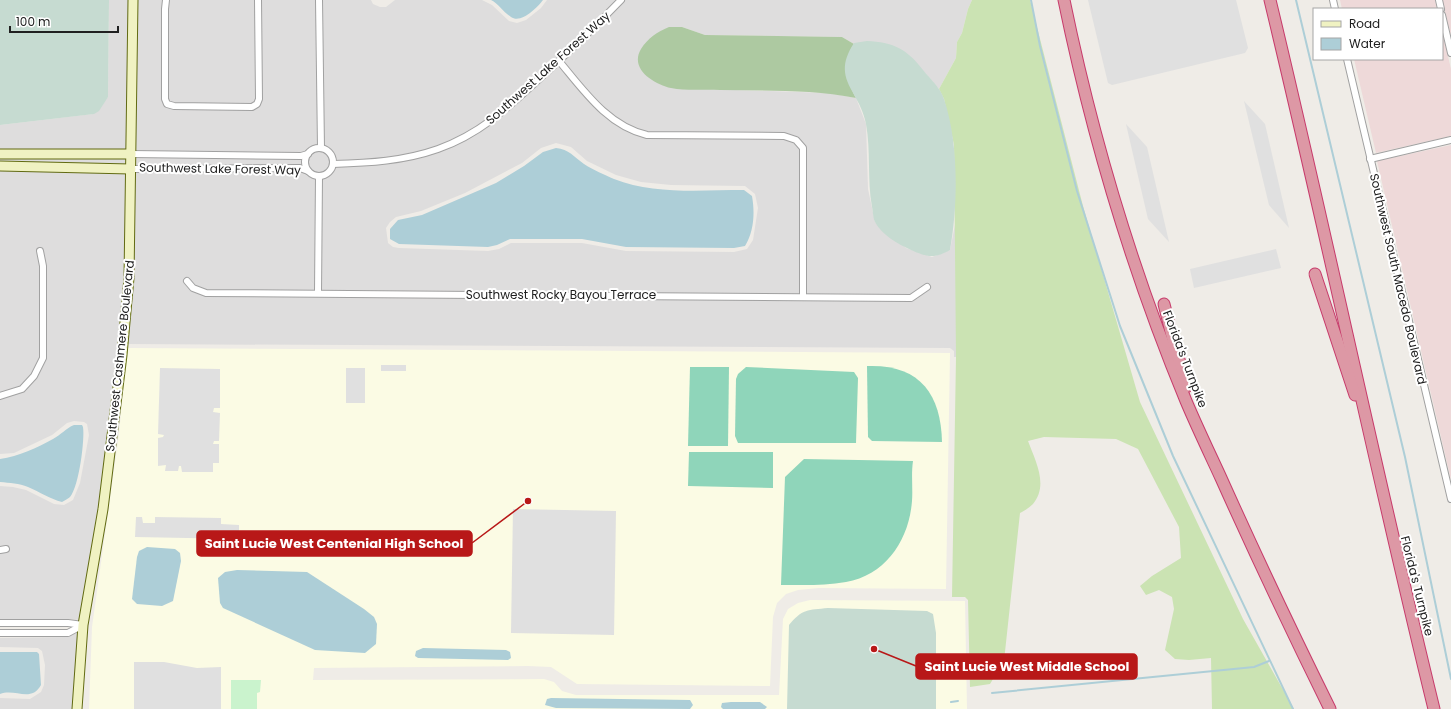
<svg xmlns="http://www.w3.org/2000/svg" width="1451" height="709" font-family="Poppins,sans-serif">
	<rect width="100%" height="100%" fill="#efece7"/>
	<g fill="#dedddd" fill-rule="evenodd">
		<path d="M109,0H129L128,150H0V125L93,114L108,97Z"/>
		<path d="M136,0H371L373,4L380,7H386L395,0H482L492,5L509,21L517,23L526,20L541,8L547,0H972L968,9L962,33L957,42L956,58L939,89L925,73L854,44L842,37L705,35L682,27L706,89L829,93L856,98L866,124L868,189L875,222L906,248L932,257L950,250L956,220V357H954V351L950,348L127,344ZM556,143L571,147L587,161L616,175L641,182L671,185L745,186L755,194L758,208L753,240L747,249L734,252L626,251L582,243H511L499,249L488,251L399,248L393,247L388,243L386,228L390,222L396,217L421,211L465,193L522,163L541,148Z"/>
		<path d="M128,158L127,164L0,162V159Z"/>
		<path d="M0,170L127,173L125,277L118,354L99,508L80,620L68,619H0V486L13,487L26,490L54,504L64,505L73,500L80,483L89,435L87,424L84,422L74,421L67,423L52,435L14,453L0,454Z"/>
		<path d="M79,632L74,709H0V698L30,699L41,692L44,685L45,665L42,651L38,648L0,647V638L68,637Z"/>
	</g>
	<g fill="#eed9d9">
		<path d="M1340,0H1435L1437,9H1342Z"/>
		<path d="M1442,0H1451V36Z"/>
		<path d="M1442,31L1451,69V136L1376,153L1354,59H1442Z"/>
		<path d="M1451,145V480L1377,161Z"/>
	</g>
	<path fill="#fbfbe4" d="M127,348L950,353L946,589L819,588L798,590L786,594L777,603L773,617L770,686L577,684L551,667L528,666L314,668L313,680L544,679L554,682L562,691L576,695H779L783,619L788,609L798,603L810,600L965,601L967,709H89L92,627L119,434Z"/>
	<path fill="#cbe3b3" d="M972,0H1030L1083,206L1140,402L1243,619L1294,709H1212L1211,658L1189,660L1175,659L1165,650L1174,609L1172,597L1159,590L1146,595L1140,586L1152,576L1181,558L1179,527L1138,449L1116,439L1044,437L1028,441C1035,460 1049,485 1033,504C1029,508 1024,511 1020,513L1004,661L990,684L970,687L968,600L965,597H952L956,357L954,145L944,99L939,89L956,58L957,42L962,33L968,9Z"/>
	<path fill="#adc9a1" d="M669,27H682L705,35L842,37L854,44C842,63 846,79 856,98C811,89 765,91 720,90C704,89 686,91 671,88C654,84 629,69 641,49C648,38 657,32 669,27Z"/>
	<g fill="#c6dbd1">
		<path d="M0,0H109L108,97L99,111L94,114L0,125Z"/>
		<path d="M867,41C893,42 907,49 923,70C931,80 940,87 944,99C959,144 958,204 950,250C934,259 927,257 911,250C898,244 882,235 875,222C873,218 873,211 872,207C867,179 871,151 866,124C860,90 830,80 854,43Z"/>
		<path d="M828,608L927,611L933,614L936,633V709H787L789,625C802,609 808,610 828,608Z"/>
	</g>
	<path fill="#caf3cd" d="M231,680H261L260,692L257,693V709H231Z"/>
	<g fill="#8fd5ba">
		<path d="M867,366C919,364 941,393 942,442L872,441L868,437Z"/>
		<path d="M690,367H729L728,446H688Z"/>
		<path d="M746,367L854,372L858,378L856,443H738L735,436L736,379L738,374Z"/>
		<path d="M689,452H773V488L688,486Z"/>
		<path d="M804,459L913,461C911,475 913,488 912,501C909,540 886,575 846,582C825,586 802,585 781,585L785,477Z"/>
	</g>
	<g fill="#e0e0e0">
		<path d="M1088,0H1236L1248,48L1245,53L1112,85L1108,83Z"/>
		<path d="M1244,101L1265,124L1289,228L1269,205Z"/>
		<path d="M1126,124L1147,147L1169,242L1148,219Z"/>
		<path d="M1276,249L1281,268L1194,288L1190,269Z"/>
		<rect x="381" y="365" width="25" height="6"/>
		<path d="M160,368L220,369V408H214L213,412L220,413L219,441H214L213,444H219V463H213V472H182L181,466H179L178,471H165L166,465L158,466V438L163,437L164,435L158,434Z"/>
		<rect x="346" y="368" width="19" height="35"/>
		<path d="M513,509L616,511L614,635L511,633Z"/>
		<path d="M136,517H142L143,523H155V517L221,518V524L239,525V539L135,537Z"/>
		<path d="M134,662H164L197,668L221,667V709H134Z"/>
	</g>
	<g fill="#adced7">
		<path d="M491,0H543C537,8 521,24 511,17C503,12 499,4 491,0Z"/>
		<path d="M556,148C569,149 574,157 584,164C593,170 605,175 614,179C654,195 702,190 744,190L752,196C755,213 754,231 745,246L734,248L626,247L582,239H510L497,245L488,247L399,244L390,239V229L398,220L422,215L496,183L524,166L543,152Z"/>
		<path d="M74,425H82L83,427C85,439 79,487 70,497C68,499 65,500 62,502C50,499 40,492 28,487C19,483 10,483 0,482V459C19,456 37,448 53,439C61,435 66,428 74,425Z"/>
		<path d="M147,547L175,549L180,553L181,561L173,601L162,606L137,604L132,599L137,557L139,551Z"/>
		<path d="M237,570L307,572L364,609L374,617L377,624L376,644L365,653L315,650L223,608L220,603L218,578L225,572Z"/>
		<path d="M423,648L506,650L510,652L511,658L508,660L418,658L415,656L416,651Z"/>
		<path d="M0,652H37L39,654L41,685C31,703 15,688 0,694Z"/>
		<path d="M551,698L690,700L693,705L690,709L556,708L545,705L547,699Z"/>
		<path d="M731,702H760L767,707L765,709H723L721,707L722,703Z"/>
	</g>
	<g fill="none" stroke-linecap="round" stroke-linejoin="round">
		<g stroke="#adced7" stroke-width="2">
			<path d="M1031,0L1040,46L1077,191L1120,326L1173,456L1293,709"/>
			<path d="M1296,0L1405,457L1451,679"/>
			<path d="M992,693L1254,667L1269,661"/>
			<path d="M951,702L958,701"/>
		</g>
		<g stroke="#a1a1a1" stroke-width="8">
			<g id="street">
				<path d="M166,0L165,9V99L167,104L174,106L252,107L257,104L259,99L258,0"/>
				<path d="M319,0L321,148"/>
				<path d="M1333,0L1335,9"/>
				<path d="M1439,0L1441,9"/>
				<path d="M1442,15L1451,53"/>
				<path d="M1347,59L1451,499"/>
				<path d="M559,61C584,91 608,126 647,135L784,136L796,140L803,148V296"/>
				<circle cx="319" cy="162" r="14"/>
				<path d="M131,154L301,156L308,154"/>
				<path d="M1370,159L1451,140"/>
				<path d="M333,164C369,163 404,161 438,149C478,135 508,108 538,80C567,54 594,28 621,0"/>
				<path d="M131,169L300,168L308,171"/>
				<path d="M187,281L193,288L206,293L911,298L927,287"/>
				<path d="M318,293L319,176"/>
				<path d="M0,396L22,389L34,376L43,358V266L40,251"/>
				<path d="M0,550L6,549"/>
				<path d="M0,623H68L83,625"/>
				<path d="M0,633H68L83,625"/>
			</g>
		</g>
		<g stroke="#626b12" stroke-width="11">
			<g id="secondary">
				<path d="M0,154H131"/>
				<path d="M0,166L131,169"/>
				<path d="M77,709L83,625L103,509L122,355L129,278L133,0"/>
			</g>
		</g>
		<g stroke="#c73b6b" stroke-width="13">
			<g id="highway">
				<path d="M1064,0C1092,136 1133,273 1186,401C1197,427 1209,452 1221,478C1256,556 1292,632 1330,709"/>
				<path d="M1270,0C1327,236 1376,473 1434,709"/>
				<path d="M1315,274L1355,395"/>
				<path d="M1164,304L1175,348L1188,386"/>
			</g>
		</g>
		<use href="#street" stroke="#fff" stroke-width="6"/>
		<use href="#secondary" stroke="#f0f2c2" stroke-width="9"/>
		<use href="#highway" stroke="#dd98a5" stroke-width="11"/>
	</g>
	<g text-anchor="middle" stroke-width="4" stroke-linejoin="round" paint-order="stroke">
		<g font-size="12" fill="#202020" stroke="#fff">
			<text transform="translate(548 68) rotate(-42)" y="4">Southwest Lake Forest Way</text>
			<text transform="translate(220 169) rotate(1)" y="4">Southwest Lake Forest Way</text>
			<text transform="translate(1398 279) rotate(77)" y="4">Southwest South Macedo Boulevard</text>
			<text x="561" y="299">Southwest Rocky Bayou Terrace</text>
			<text transform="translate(120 356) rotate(-84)" y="4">Southwest Cashmere Boulevard</text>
			<text transform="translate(1185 359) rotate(69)" y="4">Florida's Turnpike</text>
			<text transform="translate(1417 586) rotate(76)" y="4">Florida's Turnpike</text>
		</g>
	</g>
	<path fill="none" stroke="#b81818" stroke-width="1.5" d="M528 501L472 543M874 649L916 666"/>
	<g fill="#b81818" stroke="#fff" stroke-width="1.5">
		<circle cx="528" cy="501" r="4"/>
		<circle cx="874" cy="649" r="4"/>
	</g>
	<g fill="#b81818" stroke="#b81818" stroke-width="1.5">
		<rect x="197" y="531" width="275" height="25" rx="4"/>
		<rect x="916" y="654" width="221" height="25" rx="4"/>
	</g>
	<g font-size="13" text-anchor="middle" font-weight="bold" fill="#fff">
		<text x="334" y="548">Saint Lucie West Centenial High School</text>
		<text x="1027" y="671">Saint Lucie West Middle School</text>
	</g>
	<rect x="1313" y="8" width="130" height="52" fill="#ffffff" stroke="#a6a6a6"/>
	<rect x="1321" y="21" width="20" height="6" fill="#f0f2c2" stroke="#a6a6a6"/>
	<text x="1349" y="28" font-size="12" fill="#202020">Road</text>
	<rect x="1321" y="38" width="20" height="12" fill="#adced7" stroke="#a6a6a6"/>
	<text x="1349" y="48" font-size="12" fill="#202020">Water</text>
	<path d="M10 26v6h108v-6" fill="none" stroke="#202020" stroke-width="2"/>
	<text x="16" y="26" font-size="12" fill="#202020" stroke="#ffffff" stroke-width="3" paint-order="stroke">100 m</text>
</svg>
